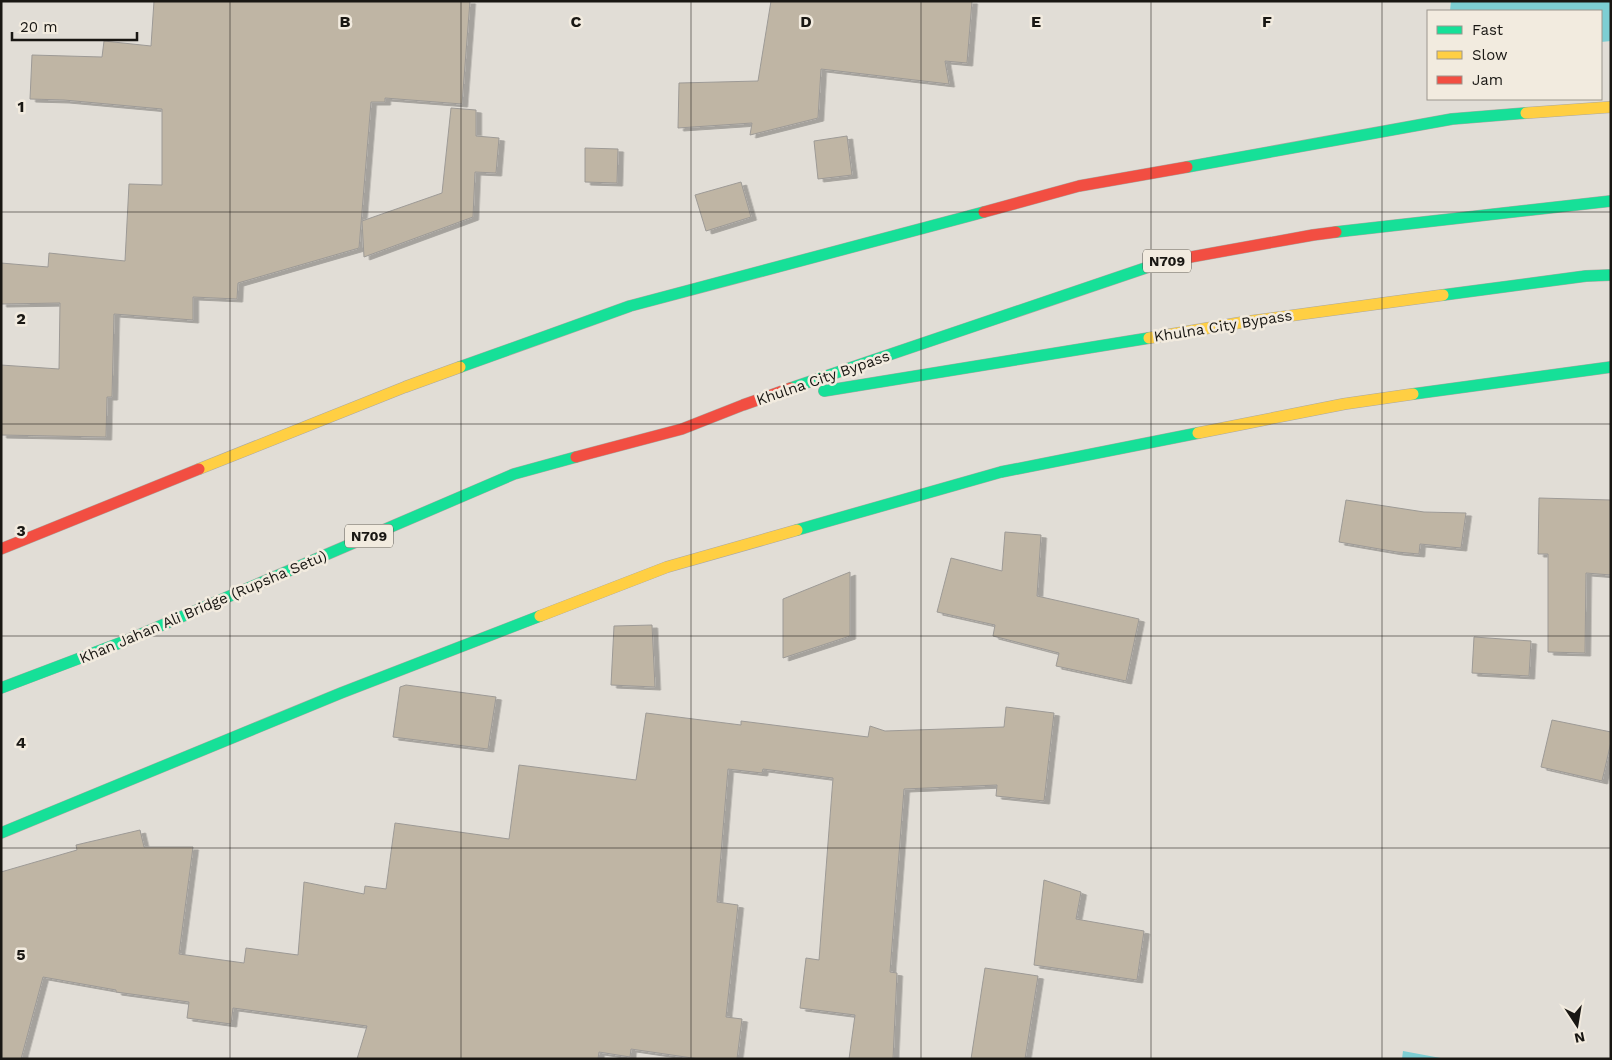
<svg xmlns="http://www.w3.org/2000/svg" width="1612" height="1060" font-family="'Work Sans',sans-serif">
	<defs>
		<filter id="shadow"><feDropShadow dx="5.5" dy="3" stdDeviation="0" flood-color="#0004"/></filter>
	</defs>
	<rect width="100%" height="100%" fill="#e1ddd6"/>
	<g fill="#7dced3">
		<path d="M1451,1H1611V41L1601,42V11H1450Z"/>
		<path d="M1403,1051L1446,1059H1402Z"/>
	</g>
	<g fill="#bfb5a4" stroke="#9d9a96" filter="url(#shadow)">
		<path d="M154,1H470L462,104L385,98V102H371L359,248L238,283L237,299L193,297V320L114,314L112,397H107L106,437L1,435V365L59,369L60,303L1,304V263L48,267L49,253L125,261L129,184L162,185V109L64,100L30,99L32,55L102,57L104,41L151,46Z"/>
		<path d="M771,1H972L967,63L945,61L949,84L821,69L818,118L750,135L752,123L678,128L679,83L758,81Z"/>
		<path d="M451,108L476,110V136L499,138L496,173L475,172L473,217L364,257L362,221L442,193Z"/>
		<path d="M847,136L852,175L818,179L814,141Z"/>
		<path d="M585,148L618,149L617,183L585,182Z"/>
		<path d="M741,182L751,217L706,231L695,195Z"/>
		<path d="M1539,498L1611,500V575L1586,573L1585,653L1548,652V554H1538Z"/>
		<path d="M1346,500L1424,512L1466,513L1461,548L1420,544L1419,554L1397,552L1339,542Z"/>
		<path d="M1005,532L1041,535L1037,596L1139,619L1126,681L1056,666L1059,653L993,636L995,625L937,612L951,558L1002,571Z"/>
		<path d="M850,572V636L783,658V599Z"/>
		<path d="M652,625L655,687L611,685L614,626Z"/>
		<path d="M1474,637L1531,641L1529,676L1472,673Z"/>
		<path d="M406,685L496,697L488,749L393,737L400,687Z"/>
		<path d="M1006,707L1054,713L1044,801L996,796L997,785L904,789L890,972L897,973L893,1059H849L855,1015L800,1008L806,958L819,960L833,778L763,769L762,773L728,769L717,902L738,905L726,1017L742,1019L737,1059H699L631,1049L630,1057L599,1052L598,1059H357L367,1026L233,1008L231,1024L187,1018L189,1002L116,992V990L43,977L21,1059H1V872L77,850L76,845L140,830L144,847H193L179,954L244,963L246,948L298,955L304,882L364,894L365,886L386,889L395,823L509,839L519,765L636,780L646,713L741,725V721L868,737L870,726L885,731L1004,727Z"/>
		<path d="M1552,720L1611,732V742L1602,781L1541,767Z"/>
		<path d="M1044,880L1081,892L1076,919L1144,931L1137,980L1034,965Z"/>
		<path d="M985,968L1038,976L1025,1059H971Z"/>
	</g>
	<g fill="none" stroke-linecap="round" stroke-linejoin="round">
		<g stroke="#aba8a2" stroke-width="12">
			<g id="fast">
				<path d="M1187,167L1452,119L1526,113"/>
				<path d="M1336,232L1611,201"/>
				<path d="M1443,295L1586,276L1611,275"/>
				<path d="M460,367L630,306L984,212"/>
				<path d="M791,388L1163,262"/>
				<path d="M824,391L1149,338"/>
				<path d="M1413,394L1611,367"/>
				<path d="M797,530L1001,472L1198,433"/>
				<path d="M1,688L125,641L514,474L576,457"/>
				<path d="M1,833L341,693L540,616"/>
			</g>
		</g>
		<g stroke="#aba8a2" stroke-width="12">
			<g id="slow">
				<path d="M1526,113L1611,107"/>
				<path d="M1149,338L1244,322L1443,295"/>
				<path d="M1198,433L1344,404L1413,394"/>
				<path d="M199,469L405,387L460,367"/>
				<path d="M540,616L667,567L797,530"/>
			</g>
		</g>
		<g stroke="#aba8a2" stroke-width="12">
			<g id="jam">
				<path d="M984,212L1079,186L1187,167"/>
				<path d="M1163,262L1313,235L1336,232"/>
				<path d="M576,457L682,429L743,405L791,388"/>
				<path d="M1,549L199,469"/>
			</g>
		</g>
		<use href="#fast" stroke="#16e098" stroke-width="11"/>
		<use href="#slow" stroke="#ffcf43" stroke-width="11"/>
		<use href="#jam" stroke="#f24e42" stroke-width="11"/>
	</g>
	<path fill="none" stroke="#191713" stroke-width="1" stroke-opacity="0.55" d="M230,1V1059M461,1V1059M691,1V1059M921,1V1059M1151,1V1059M1382,1V1059M1,212H1611M1,424H1611M1,636H1611M1,848H1611"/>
	<g text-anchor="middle" stroke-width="5" stroke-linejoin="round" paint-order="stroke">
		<g fill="#f2ebdf" stroke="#5a5750" stroke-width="1">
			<rect x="1143" y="249.5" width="48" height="23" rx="4"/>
			<rect x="345" y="524.5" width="48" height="23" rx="4"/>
		</g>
		<g font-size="14" font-weight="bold" fill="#191713">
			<text x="1167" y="266">N709</text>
			<text x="369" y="541">N709</text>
		</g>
		<g font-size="15" fill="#191713" stroke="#f2ebdf">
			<text transform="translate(1223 326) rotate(-9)" y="5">Khulna City Bypass</text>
			<text transform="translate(823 378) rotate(-19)" y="5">Khulna City Bypass</text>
			<text transform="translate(203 607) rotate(-23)" y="5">Khan Jahan Ali Bridge (Rupsha Setu)</text>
		</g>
	</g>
	<g font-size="16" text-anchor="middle" font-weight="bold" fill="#191713" stroke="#f2ebdf" stroke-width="5" stroke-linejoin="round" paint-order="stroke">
		<text x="345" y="27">B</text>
		<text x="576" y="27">C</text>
		<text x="806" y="27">D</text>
		<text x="1036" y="27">E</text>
		<text x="1267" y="27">F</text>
		<text x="21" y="112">1</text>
		<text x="21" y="324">2</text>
		<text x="21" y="536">3</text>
		<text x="21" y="748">4</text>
		<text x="21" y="960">5</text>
	</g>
	<rect width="1612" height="1060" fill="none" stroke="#191713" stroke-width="5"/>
	<rect x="1427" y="10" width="175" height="90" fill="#f2ebdf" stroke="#9b968d"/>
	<rect x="1437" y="26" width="25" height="8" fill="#16e098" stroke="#9b968d"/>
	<text x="1472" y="35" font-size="15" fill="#191713">Fast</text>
	<rect x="1437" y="51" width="25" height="8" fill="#ffcf43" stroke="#9b968d"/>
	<text x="1472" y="60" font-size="15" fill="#191713">Slow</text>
	<rect x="1437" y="76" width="25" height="8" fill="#f24e42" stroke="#9b968d"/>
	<text x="1472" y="85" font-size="15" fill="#191713">Jam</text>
	<g transform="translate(1577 1025) rotate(168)" stroke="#f2ebdf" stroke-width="4" paint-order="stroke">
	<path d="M0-4L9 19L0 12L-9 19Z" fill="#191713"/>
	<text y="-8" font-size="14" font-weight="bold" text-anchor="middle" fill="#191713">N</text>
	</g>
	<path d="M12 32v8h125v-8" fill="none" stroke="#191713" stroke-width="2.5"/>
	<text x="20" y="32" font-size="15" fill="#191713" stroke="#f2ebdf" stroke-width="4" paint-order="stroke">20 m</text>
</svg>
